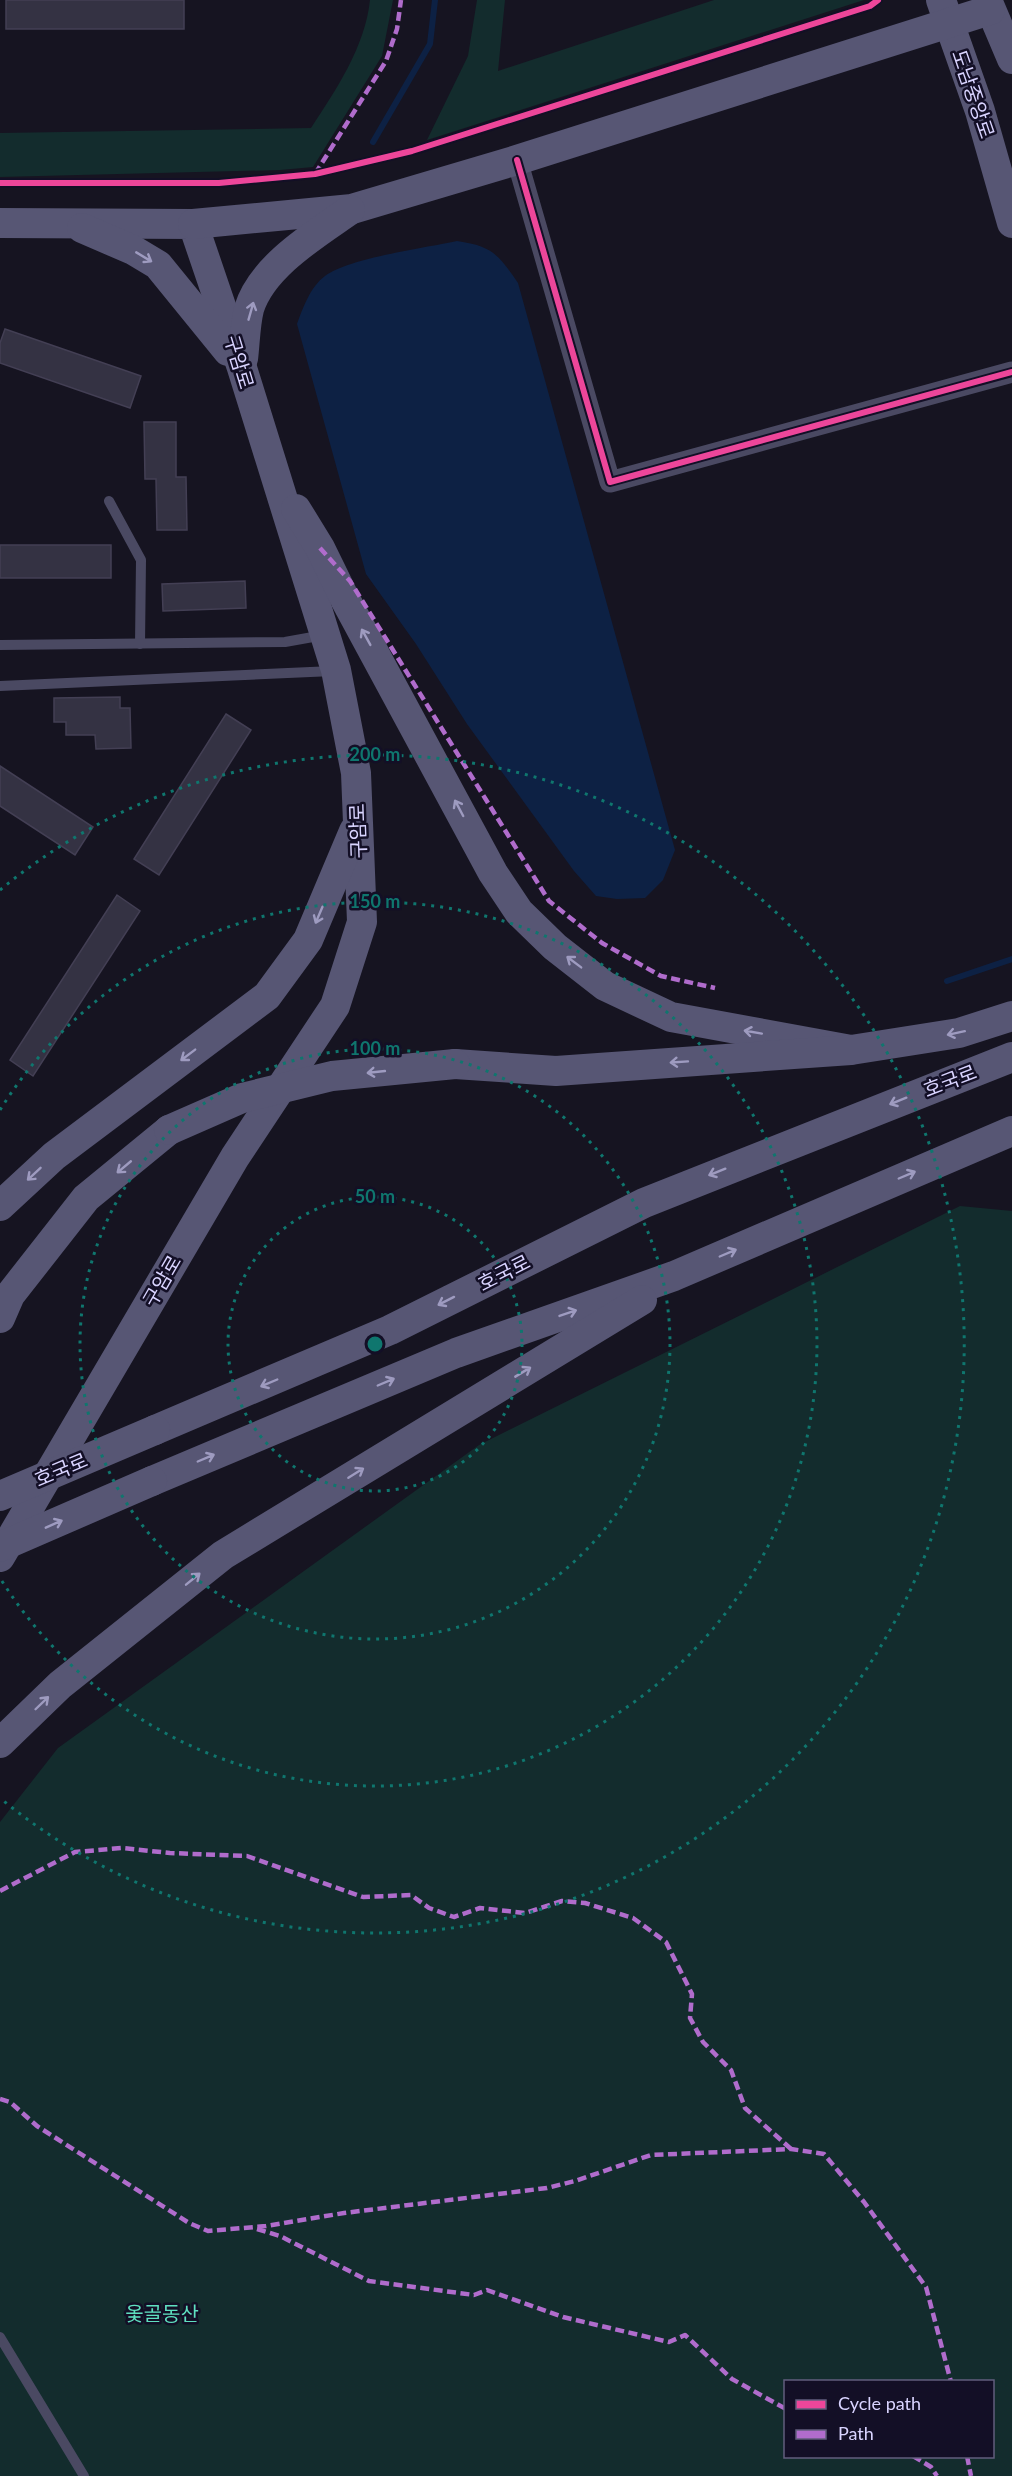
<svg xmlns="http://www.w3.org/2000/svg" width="1012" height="2476" font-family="Lato,'Noto Sans KR',sans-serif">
	<rect width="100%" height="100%" fill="#161421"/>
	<g fill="#132c2d" fill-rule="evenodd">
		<path d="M370,0H393L382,56L313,167L280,170L0,177V133L311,128C336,90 365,47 370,0Z"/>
		<path d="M477,0H505L498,71L714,0H864L427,140L468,56Z"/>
		<path d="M960,1206L1012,1211V2476H0V1822L58,1748L479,1445ZM786,2382H992V2456H786Z"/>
	</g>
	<path fill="#0d2144" d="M457,241C492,246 498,254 518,283L675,850L663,880L645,898L617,899L596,896L574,871L467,724L416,644L366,574L297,324C303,308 310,287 325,276C349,258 425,248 457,241Z"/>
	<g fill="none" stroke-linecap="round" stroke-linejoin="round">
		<g stroke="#0d2144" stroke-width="6">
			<path d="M373,142L430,44L435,0"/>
			<path d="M947,981L1012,959"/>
		</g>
	</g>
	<g fill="#343243" stroke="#433f54" stroke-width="1.5">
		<rect x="6" y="0" width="178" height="29"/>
		<path d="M5,329L141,376L130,408L0,363V343Z"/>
		<path d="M144,422H176V477H186L187,530H157L156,479H145Z"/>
		<rect x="0" y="545" width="111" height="33"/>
		<path d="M245,581L246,608L163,611L162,584Z"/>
		<path d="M120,697V708H130L131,748L96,749L95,735H66V722H54V698Z"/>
		<path d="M226,714L251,730L159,875L134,859Z"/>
		<path d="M0,766L93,827L75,855L0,806Z"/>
		<path d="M117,895L140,911L33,1076L10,1060Z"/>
	</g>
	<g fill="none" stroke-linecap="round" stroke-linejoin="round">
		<g stroke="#4a4962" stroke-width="10">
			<path d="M109,501L141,560L140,644"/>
			<path d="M0,645L285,642L324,635"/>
			<path d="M0,686L333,671"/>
			<path d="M0,2337L84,2476"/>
		</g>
		<path stroke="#4a4962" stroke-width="21" d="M517,160L610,482L1012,372"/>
		<g stroke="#575674" stroke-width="30">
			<path d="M941,0L980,111L1012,223"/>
			<path d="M987,0L1012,59"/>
			<path d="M0,223L193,224L242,368L336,670L356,773L362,922L335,1006L235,1157L0,1557"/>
			<path d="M193,224L352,209L517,160L990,10"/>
			<path d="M82,228L133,250L158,265L228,351"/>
			<path d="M243,359C245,343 245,325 249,309C262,266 316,234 350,210"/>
			<path d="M296,509L320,548L345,599L493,873L519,912L555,947L605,986L671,1017L851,1050"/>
			<path d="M455,1064L556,1071L851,1050L959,1033L1012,1016"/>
			<path d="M0,1206L54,1156L267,996L308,940L354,831"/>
			<path d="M0,1318L10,1295L86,1198L169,1130"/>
			<path d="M155,1430L390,1330L644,1203L1012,1057"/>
			<path d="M152,1481L456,1353L674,1276L1012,1131"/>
			<path d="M0,1743L60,1685L223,1555L642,1300"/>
		</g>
		<g stroke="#575674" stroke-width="30">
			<path d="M169,1130L242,1098L332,1076L455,1064"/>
			<path d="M0,1496L155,1430"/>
			<path d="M0,1547L152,1481"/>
		</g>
		<g stroke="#b06ccc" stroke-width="4.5" stroke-dasharray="9 4.5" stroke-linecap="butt">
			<path d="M315,174L386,61L397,29L401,0"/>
			<path d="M320,548L350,581L549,901L602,943L661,976L715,988"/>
			<path d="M0,1891L75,1852L122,1848L170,1853L247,1856L363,1897L411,1895L429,1908L454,1917L480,1908L525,1913L562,1901L585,1903L633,1918L666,1942L692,1994L690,2018L703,2042L731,2070L745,2108L791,2149"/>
			<path d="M0,2099L10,2102L37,2126L189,2223L208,2231L266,2226L344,2213L547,2188L575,2181L651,2155L791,2149L824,2154L864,2202L926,2287L951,2382"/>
			<path d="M257,2229L280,2236L369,2281L474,2295L487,2290L563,2317L669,2342L685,2335L732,2379L786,2409"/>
			<path d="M913,2456L931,2467L937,2476"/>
			<path d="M967,2456L971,2476"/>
		</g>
		<g stroke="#130f26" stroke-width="10">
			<g id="cycleway">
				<path d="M517,160L610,482L1012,372"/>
				<path d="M0,183H219L315,174L412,151L870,6L878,0"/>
			</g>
		</g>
		<use href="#cycleway" stroke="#ed469a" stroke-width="6"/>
	</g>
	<defs><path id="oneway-shaft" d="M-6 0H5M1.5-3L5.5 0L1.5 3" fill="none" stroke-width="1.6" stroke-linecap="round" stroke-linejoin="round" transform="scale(1.5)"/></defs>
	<g stroke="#9e9bc0">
		<use href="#oneway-shaft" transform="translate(144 257) rotate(31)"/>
		<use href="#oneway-shaft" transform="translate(251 311) rotate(-74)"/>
		<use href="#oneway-shaft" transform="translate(366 637) rotate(-119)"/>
		<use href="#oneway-shaft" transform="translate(459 808) rotate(-118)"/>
		<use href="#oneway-shaft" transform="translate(319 915) rotate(113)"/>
		<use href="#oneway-shaft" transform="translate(574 962) rotate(-143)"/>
		<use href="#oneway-shaft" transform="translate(753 1032) rotate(-170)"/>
		<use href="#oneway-shaft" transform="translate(956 1033) rotate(168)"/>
		<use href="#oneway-shaft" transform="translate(188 1055) rotate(143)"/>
		<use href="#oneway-shaft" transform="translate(679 1062) rotate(176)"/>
		<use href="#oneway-shaft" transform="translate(376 1072) rotate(174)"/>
		<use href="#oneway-shaft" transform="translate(898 1101) rotate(158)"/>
		<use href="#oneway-shaft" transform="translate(124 1167) rotate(140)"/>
		<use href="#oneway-shaft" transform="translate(717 1172) rotate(158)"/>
		<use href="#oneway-shaft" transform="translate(34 1174) rotate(137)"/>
		<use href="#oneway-shaft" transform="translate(907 1175) rotate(-23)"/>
		<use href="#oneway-shaft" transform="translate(728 1253) rotate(-23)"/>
		<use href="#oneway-shaft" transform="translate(446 1301) rotate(153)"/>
		<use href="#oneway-shaft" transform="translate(568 1313) rotate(-19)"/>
		<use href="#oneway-shaft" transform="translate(523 1372) rotate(-31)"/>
		<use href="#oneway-shaft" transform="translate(386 1382) rotate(-23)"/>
		<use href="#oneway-shaft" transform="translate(269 1383) rotate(157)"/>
		<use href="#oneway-shaft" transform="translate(206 1458) rotate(-23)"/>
		<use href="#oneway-shaft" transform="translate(356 1473) rotate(-32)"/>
		<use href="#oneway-shaft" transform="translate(54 1524) rotate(-24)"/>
		<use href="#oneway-shaft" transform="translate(193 1579) rotate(-39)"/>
		<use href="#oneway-shaft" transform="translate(42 1703) rotate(-44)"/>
	</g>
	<g fill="none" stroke="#0f766e" stroke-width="3" stroke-dasharray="3 6">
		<circle cx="375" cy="1344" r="147"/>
		<circle cx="375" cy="1344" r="295"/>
		<path d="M0 1110A442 442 0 1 1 0 1578"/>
		<path d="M0 890A589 589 0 1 1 0 1798"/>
	</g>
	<g text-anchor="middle" stroke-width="5" stroke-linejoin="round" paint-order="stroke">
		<g font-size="20" fill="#d9d4ff" stroke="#130f26">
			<text transform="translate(973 94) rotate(71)" y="7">도남중앙로</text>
			<text transform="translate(239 362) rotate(73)" y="7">구암로</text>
			<text transform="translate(358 831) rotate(-92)" y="7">구암로</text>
			<text transform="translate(950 1081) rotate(-21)" y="7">호국로</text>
			<text transform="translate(504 1273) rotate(-27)" y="7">호국로</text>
			<text transform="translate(162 1281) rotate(-60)" y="7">구암로</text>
			<text transform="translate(61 1470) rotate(-23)" y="7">호국로</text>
		</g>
		<g font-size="20" fill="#5fe0c0" stroke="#130f26">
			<text x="162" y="2321">옻골동산</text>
		</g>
	</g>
	<circle cx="375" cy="1344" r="9" fill="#0f766e" stroke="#130f26" stroke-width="3"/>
	<g font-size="18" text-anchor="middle" font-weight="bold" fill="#0f766e" stroke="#130f26" stroke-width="5" stroke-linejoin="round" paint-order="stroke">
		<text x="375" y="761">200 m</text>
		<text x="375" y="908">150 m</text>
		<text x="375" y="1055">100 m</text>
		<text x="375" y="1203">50 m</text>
	</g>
	<rect x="784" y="2380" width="210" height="78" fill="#130f26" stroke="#625e7d" stroke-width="1.5"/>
	<rect x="796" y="2400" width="30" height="9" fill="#ed469a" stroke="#625e7d" stroke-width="1.5"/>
	<text x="838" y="2410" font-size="18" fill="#d9d4ff">Cycle path</text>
	<rect x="796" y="2430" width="30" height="9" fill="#b06ccc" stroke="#625e7d" stroke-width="1.5"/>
	<text x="838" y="2440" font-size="18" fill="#d9d4ff">Path</text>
</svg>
